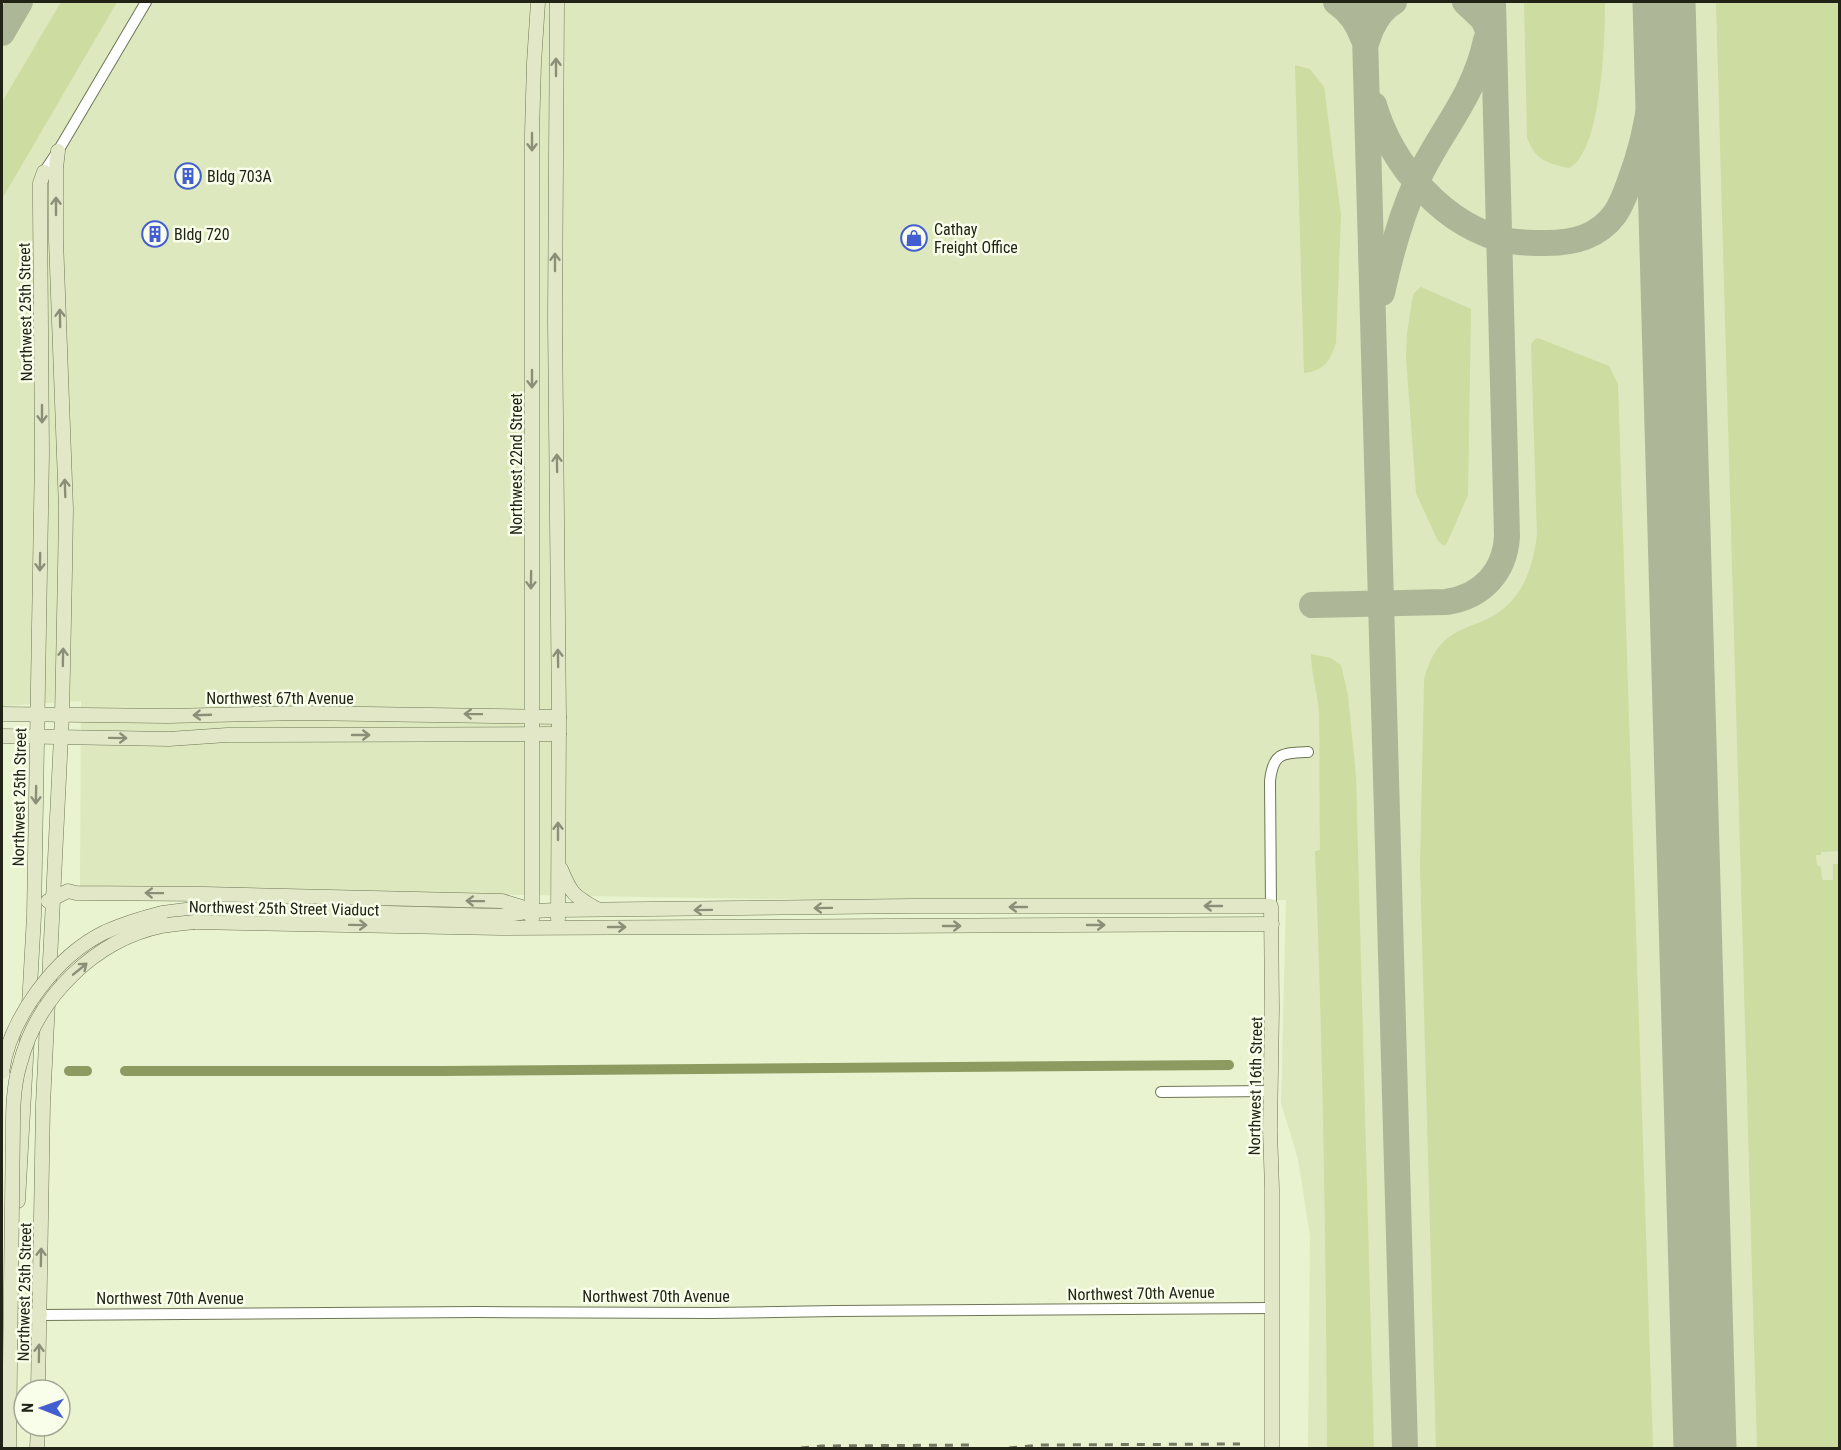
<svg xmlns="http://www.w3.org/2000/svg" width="1841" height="1450" font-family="'Roboto Condensed',sans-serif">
	<rect width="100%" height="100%" fill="#eaf3cf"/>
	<path fill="#dde8be" d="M2,2H1839V1448H1308L1310,1236L1298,1159L1281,1103L1286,900L1143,905L80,888L81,701L2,706Z"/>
	<g fill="#cddca0">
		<path d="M61,2H117L2,199V102Z"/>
		<path d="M1524,2H1605C1605,36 1602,151 1569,168C1547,164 1534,159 1527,137Z"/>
		<path d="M1716,2H1839L1840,851L1821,852V855H1816L1817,865L1821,867L1822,878L1823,880H1833V864H1840L1839,1448H1757Z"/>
		<path d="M1295,65L1310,69L1324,87L1341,215L1336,343C1329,362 1325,370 1304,373Z"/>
		<path d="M1421,287L1471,309L1468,495L1447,543L1444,546L1438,541L1416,493L1406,357L1407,334L1412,300L1414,293Z"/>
		<path d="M1538,338L1609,366L1618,384L1653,1448H1436L1420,866L1424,681C1428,661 1438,642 1457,632C1472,624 1489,621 1503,609C1526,590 1533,564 1537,535L1531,344L1535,339Z"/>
		<path d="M1311,654L1331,658L1341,665L1348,695L1356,776L1374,1448H1327C1326,1249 1323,1050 1315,851L1320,850C1319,805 1320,760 1319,714C1318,693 1311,674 1311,654Z"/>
	</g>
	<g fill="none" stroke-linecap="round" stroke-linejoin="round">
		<g stroke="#8d9b61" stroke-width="10">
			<path d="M69,1071H87"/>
			<path d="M125,1071H441L1229,1065"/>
		</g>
		<g stroke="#aeb698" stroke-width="26">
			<path d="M1336,2C1349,11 1358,23 1363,38"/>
			<path d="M1364,2L1405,1448"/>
			<path d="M1465,2L1483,19L1492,40"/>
			<path d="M2,33L20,2"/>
			<path d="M1367,41C1371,26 1380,10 1394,2"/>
			<path d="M1374,105C1392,166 1445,228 1510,241C1522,243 1534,243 1546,243C1574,243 1598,237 1615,214C1622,204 1626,192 1630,181C1652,124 1656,62 1658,2"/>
			<path d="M1382,293C1390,256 1400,218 1416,183C1439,132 1474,98 1486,40"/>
			<path d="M1312,605L1446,602C1482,597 1505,572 1507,536L1493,2"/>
		</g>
		<path stroke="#aeb698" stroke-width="63" d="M1664,2L1705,1448"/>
		<g stroke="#6e7656" stroke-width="12">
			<g id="street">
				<path d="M44,172L58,151L146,2"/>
				<path d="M1271,906L1270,781C1273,752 1283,753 1308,752"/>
				<path d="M1161,1092L1270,1091"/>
				<path d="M40,1315L477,1312L712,1313L835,1311L1272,1308"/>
			</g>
		</g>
		<g stroke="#6e7656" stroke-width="15">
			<g id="secondary">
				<path d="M557,2L555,320L559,717L558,919"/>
				<path d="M2,714L167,716L303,713L559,717"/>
				<path d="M2,736L169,739L227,735L559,734"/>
				<path d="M561,869C571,894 574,896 597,909"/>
				<path d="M48,901L68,891L76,893L205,894L502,901L528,909"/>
				<path d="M162,913L202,908L501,916L532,911L558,910L912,906H1271L1272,1009L1270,1130L1272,1189V1448"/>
				<path d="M532,919V133L534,63L538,2"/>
				<path d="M194,922L500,928L1272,924"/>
				<path d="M18,1201L34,916L42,454L40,202V183L44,172"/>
				<path d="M11,1316L40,1315"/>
				<path d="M38,1390L43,1104L62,716L65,570L66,509L56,240V168L58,151"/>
				<path d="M37,1448L38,1426"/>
			</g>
		</g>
		<use href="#street" stroke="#fff" stroke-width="10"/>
		<use href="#secondary" stroke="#e2e8c7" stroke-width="14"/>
		<g stroke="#727861" stroke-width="3" stroke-dasharray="8 8" stroke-linecap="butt">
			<path d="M801,1448L822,1446L973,1445"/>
			<path d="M1009,1448L1040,1445L1240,1444"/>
		</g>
		<g stroke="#6e7656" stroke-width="15" stroke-linecap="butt">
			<g id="secondary-bridge">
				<path d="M2,1072C10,1017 56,956 105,932C123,924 142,918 162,913"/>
				<path d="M9,1448L13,1123C13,1103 14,1083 20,1064C37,997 95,940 162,926C172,924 184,923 194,922"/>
			</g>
		</g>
		<use href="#secondary-bridge" stroke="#e2e8c7" stroke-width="14"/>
	</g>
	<defs><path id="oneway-shaft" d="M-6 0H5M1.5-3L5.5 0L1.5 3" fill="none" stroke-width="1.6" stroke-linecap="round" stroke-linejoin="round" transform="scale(1.5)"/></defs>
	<g stroke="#8b8f77">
		<use href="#oneway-shaft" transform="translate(556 67) rotate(-90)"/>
		<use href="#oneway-shaft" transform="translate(532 142) rotate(90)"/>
		<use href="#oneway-shaft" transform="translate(56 206) rotate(-90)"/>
		<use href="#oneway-shaft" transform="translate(555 262) rotate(-90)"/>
		<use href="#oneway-shaft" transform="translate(60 318) rotate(-91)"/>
		<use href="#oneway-shaft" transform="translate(532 379) rotate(90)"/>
		<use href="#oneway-shaft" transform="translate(42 414) rotate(90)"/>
		<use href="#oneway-shaft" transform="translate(557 463) rotate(-91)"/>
		<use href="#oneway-shaft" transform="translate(65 488) rotate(-92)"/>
		<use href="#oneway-shaft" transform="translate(40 562) rotate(91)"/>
		<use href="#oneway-shaft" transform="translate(531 580) rotate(91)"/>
		<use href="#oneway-shaft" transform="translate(63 657) rotate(-89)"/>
		<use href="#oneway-shaft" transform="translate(558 658) rotate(-91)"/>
		<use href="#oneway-shaft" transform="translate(473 714) rotate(-179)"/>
		<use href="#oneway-shaft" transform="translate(202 715) rotate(178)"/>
		<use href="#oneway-shaft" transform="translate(361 735)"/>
		<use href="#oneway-shaft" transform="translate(118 738) rotate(1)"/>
		<use href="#oneway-shaft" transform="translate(36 795) rotate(91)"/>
		<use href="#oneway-shaft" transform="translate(558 831) rotate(-90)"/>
		<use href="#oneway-shaft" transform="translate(154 893) rotate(-179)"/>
		<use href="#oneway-shaft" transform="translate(475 901) rotate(-179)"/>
		<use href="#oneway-shaft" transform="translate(1213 906) rotate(180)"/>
		<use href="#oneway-shaft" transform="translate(1018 907) rotate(180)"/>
		<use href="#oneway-shaft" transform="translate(823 908) rotate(179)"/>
		<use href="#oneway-shaft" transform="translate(703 910) rotate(179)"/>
		<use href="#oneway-shaft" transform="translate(358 925) rotate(1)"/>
		<use href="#oneway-shaft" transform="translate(1096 925)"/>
		<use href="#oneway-shaft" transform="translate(952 926)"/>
		<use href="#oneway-shaft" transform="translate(617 927)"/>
		<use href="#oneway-shaft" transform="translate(80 969) rotate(-39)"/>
		<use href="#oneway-shaft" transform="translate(41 1257) rotate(-89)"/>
		<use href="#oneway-shaft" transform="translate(39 1353) rotate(-89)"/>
	</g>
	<defs>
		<g id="building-ring" transform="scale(1.35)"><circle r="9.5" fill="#f8fee9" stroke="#435ed1" stroke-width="1.5"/><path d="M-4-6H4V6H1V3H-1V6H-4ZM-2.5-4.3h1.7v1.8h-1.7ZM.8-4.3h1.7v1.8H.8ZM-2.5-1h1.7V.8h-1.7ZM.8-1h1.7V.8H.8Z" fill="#435ed1"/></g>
		<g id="shop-ring" transform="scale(1.35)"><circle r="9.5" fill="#f8fee9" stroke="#435ed1" stroke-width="1.5"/><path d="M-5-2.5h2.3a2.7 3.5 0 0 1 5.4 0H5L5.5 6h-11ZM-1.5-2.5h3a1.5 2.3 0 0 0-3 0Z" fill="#435ed1"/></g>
	</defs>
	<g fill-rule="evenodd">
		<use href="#building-ring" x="188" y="176"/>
		<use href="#building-ring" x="155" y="234"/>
		<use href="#shop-ring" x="914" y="238"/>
	</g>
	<g text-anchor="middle" stroke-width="5" stroke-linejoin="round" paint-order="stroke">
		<g font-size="16" fill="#202316" stroke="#f8fee9" text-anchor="start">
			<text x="207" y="182">Bldg 703A</text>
			<text x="934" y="235">Cathay<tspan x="934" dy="18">Freight Office</tspan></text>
			<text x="174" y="240">Bldg 720</text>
		</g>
		<g font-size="16" fill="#202316" stroke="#f8fee9">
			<text transform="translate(25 312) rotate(-91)" y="6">Northwest 25th Street</text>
			<text transform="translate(516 464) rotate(-90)" y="6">Northwest 22nd Street</text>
			<text x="280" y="704">Northwest 67th Avenue</text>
			<text transform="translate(19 797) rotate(-89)" y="6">Northwest 25th Street</text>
			<text transform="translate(284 908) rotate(1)" y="6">Northwest 25th Street Viaduct</text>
			<text transform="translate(1255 1086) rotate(-89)" y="6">Northwest 16th Street</text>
			<text transform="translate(24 1292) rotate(-89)" y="6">Northwest 25th Street</text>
			<text transform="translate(1141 1293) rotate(-1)" y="6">Northwest 70th Avenue</text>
			<text x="656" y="1302">Northwest 70th Avenue</text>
			<text x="170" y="1304">Northwest 70th Avenue</text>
		</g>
	</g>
	<rect width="1841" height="1450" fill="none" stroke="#202316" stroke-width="6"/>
	<g transform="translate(42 1408) rotate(271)"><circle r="28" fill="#f8fee9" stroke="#a2a695" stroke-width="1.5"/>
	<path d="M0-4.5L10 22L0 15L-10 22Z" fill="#435ed1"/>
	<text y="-9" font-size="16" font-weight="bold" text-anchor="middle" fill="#202316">N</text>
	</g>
</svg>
